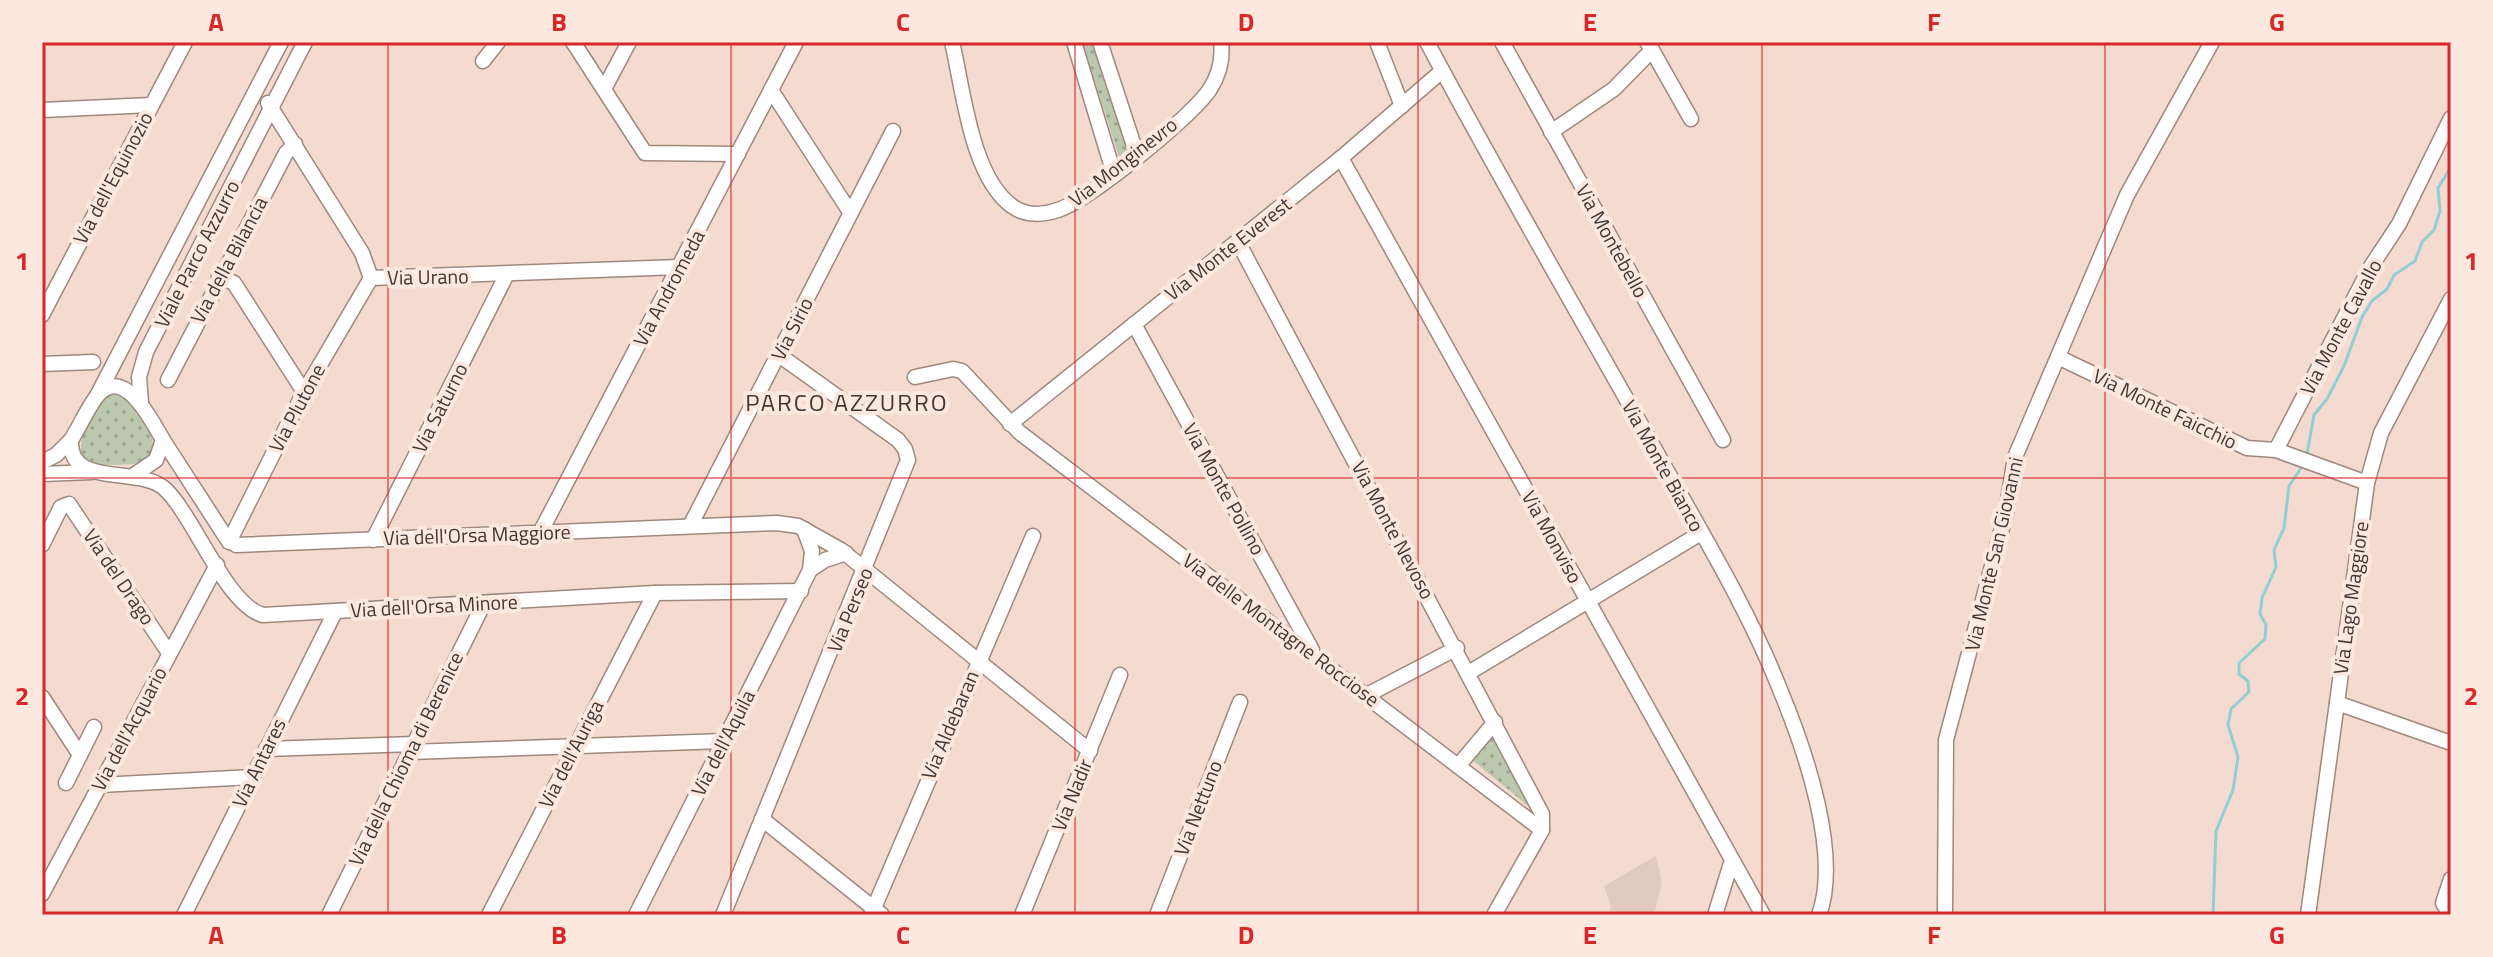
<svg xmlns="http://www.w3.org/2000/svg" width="2493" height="957" font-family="'Titillium Web',sans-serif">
	<defs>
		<pattern id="grass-dots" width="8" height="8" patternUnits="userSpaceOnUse" patternTransform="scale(2)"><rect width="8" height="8" fill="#bcc8ae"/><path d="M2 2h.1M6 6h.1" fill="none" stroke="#9aa38e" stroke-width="1.8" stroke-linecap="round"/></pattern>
	</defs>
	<rect width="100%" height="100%" fill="#f4dacf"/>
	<path fill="#e1cbbf" d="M1656,856L1662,883L1654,915H1608L1611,907L1604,886Z"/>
	<g fill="url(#grass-dots)">
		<path d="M1082,42H1093L1128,154L1120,160Z"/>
		<path d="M116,393C136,399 157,435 153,455L136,464L93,466L83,457C74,439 97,397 116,393Z"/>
		<path d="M1496,730L1537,813L1472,760Z"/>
	</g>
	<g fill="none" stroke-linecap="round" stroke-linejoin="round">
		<g stroke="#92ced4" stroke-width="3">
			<path d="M2307,454L2314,415L2327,399L2344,366L2362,317L2372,301L2387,289L2394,275L2415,261L2422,242L2434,230L2440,211L2438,188L2451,167"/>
			<path d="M2213,915L2216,831L2233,790L2238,757L2228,725L2231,709L2249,692L2248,681L2239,674V663L2265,639L2266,625L2260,614L2262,598L2276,567L2274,550L2284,528L2289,486L2303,465"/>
		</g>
		<g stroke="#9f887e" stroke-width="17">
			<g id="minor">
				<path d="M573,42L645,153L738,154"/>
				<path d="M952,42C963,88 971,177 1012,206C1025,216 1043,215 1058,210C1089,200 1193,116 1210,89C1219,75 1223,58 1221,42"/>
				<path d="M1074,42L1114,174"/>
				<path d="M1100,42L1137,155"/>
				<path d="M1377,42L1402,106"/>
				<path d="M1427,42C1501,181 1581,318 1658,455C1701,532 1749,610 1781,692C1805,750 1841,854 1819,915"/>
				<path d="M1502,42L1723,440"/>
				<path d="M1652,50L1691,119"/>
				<path d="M483,61L498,42"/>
				<path d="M604,89L629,42"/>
				<path d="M771,90L850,212"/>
				<path d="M268,103L362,253L371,278"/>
				<path d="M42,110L151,105"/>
				<path d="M1551,132L1614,89L1652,50L1647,42"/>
				<path d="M1341,158L1763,915"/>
				<path d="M219,276L234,283L304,392"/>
				<path d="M371,278L680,267"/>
				<path d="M42,315L185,42"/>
				<path d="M1134,324L1312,650"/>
				<path d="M2058,357L2247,448L2276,450"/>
				<path d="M42,364L93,362"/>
				<path d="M915,377L953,369L962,371L1019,432L1542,830V814L1238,242"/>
				<path d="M168,380L286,153L295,144"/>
				<path d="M98,394L281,42"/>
				<path d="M141,403L139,377L146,352L305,42"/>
				<path d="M1010,424L1341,158L1442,71"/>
				<path d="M163,440L227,539L236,545L777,523L798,526L841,550L1090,751"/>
				<path d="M42,462L56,455L71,440"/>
				<path d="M42,474L92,472"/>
				<path d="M134,475L156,460L163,440C153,423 124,363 97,396C87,409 80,426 71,440C68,489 140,465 165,489C194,516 226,605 263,615L655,593L801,591"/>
				<path d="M2367,483L2276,450L2370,268L2399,224L2451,118"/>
				<path d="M690,526L893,131"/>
				<path d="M540,533L796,42"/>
				<path d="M373,540L506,276"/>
				<path d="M229,542L304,392L371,278"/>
				<path d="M42,545L61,507L69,504L169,653"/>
				<path d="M810,570L825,560L846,553"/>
				<path d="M1470,672L1701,533"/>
				<path d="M1367,695L1457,648"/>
				<path d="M42,697L80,755"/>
				<path d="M2337,703L2451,743"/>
				<path d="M266,749L414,744"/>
				<path d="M410,752L724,741"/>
				<path d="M1458,766L1495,722"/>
				<path d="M66,783L94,727"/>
				<path d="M100,785L253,777"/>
				<path d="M762,819L882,915"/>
				<path d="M42,894L217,565"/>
				<path d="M184,915L335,612"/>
				<path d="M329,915L484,603"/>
				<path d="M489,915L655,593"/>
				<path d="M636,915L810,570L812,551L804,529"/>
				<path d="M723,915L908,460L905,449L898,440L779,355"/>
				<path d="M871,915L1033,536"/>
				<path d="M1022,915L1120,675"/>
				<path d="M1157,915L1240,702"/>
				<path d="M1494,915L1542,830"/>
				<path d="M1715,915L1732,860"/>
				<path d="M1945,915L1946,740L2006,513L2015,457L2127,195L2212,42"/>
				<path d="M2308,915L2367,483L2381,433L2451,299"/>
				<path d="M2450,915L2443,903L2451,879"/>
			</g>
		</g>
		<use href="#minor" stroke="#fff" stroke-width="14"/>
	</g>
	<path fill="none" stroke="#d62828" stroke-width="2" stroke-opacity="0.55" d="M388,42V915M731,42V915M1075,42V915M1418,42V915M1762,42V915M2105,42V915M42,478H2451"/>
	<g text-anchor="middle" stroke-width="8" stroke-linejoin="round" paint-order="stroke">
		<g font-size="20" fill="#423834" stroke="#fde8df">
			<text transform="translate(1123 162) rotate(-38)" y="7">Via Monginevro</text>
			<text transform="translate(113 178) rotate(-62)" y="7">Via dell'Equinozio</text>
			<text transform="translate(1612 241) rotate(61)" y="7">Via Montebello</text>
			<text transform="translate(1228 249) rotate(-38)" y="7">Via Monte Everest</text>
			<text transform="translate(197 254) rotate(-63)" y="7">Viale Parco Azzurro</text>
			<text transform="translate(229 260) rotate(-62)" y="7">Via della Bilancia</text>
			<text transform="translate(428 277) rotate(-1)" y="7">Via Urano</text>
			<text transform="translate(669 288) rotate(-62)" y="7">Via Andromeda</text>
			<text transform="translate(2341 327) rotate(-62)" y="7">Via Monte Cavallo</text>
			<text transform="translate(792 329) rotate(-63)" y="7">Via Sirio</text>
			<text transform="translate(297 408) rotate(-62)" y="7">Via Plutone</text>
			<text transform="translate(440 408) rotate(-63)" y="7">Via Saturno</text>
			<text transform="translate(2165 409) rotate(26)" y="7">Via Monte Faicchio</text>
			<text transform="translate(1663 466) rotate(61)" y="7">Via Monte Bianco</text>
			<text transform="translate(1224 489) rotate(61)" y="7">Via Monte Pollino</text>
			<text transform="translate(1393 530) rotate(62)" y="7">Via Monte Nevoso</text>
			<text transform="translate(477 535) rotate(-2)" y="7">Via dell'Orsa Maggiore</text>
			<text transform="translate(1552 537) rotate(61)" y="7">Via Monviso</text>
			<text transform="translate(1994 554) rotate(-77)" y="7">Via Monte San Giovanni</text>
			<text transform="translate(119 577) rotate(56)" y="7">Via del Drago</text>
			<text transform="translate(2351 598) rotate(-82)" y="7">Via Lago Maggiore</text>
			<text transform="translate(434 606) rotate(-3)" y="7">Via dell'Orsa Minore</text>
			<text transform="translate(850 610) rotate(-68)" y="7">Via Perseo</text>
			<text transform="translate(1281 630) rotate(37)" y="7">Via delle Montagne Rocciose</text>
			<text transform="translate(950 725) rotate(-67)" y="7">Via Aldebaran</text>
			<text transform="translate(129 729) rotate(-62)" y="7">Via dell'Acquario</text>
			<text transform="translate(723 743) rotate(-63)" y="7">Via dell'Aquila</text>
			<text transform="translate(571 754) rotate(-63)" y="7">Via dell'Auriga</text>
			<text transform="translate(406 759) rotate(-64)" y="7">Via della Chioma di Berenice</text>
			<text transform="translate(259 763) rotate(-64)" y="7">Via Antares</text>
			<text transform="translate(1072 795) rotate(-68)" y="7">Via Nadir</text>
			<text transform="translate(1198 808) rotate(-69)" y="7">Via Nettuno</text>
		</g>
		<g font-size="24" letter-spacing="2" fill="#423834" stroke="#fde8df">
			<text x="847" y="411">PARCO AZZURRO</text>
		</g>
	</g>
	<rect width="2493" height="957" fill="none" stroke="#fde8df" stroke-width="88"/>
	<rect x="44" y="44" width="2405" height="869" fill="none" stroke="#d62828" stroke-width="3"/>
	<g font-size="26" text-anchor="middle" font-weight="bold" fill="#d62828">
		<text x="216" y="31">A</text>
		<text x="559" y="31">B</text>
		<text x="903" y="31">C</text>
		<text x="1246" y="31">D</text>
		<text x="1590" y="31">E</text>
		<text x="1934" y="31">F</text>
		<text x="2277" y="31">G</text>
		<text x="22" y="270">1</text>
		<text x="2471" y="270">1</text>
		<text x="22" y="705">2</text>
		<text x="2471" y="705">2</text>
		<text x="216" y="944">A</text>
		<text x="559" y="944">B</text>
		<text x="903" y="944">C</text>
		<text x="1246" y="944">D</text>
		<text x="1590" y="944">E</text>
		<text x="1934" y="944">F</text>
		<text x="2277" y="944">G</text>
	</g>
</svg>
